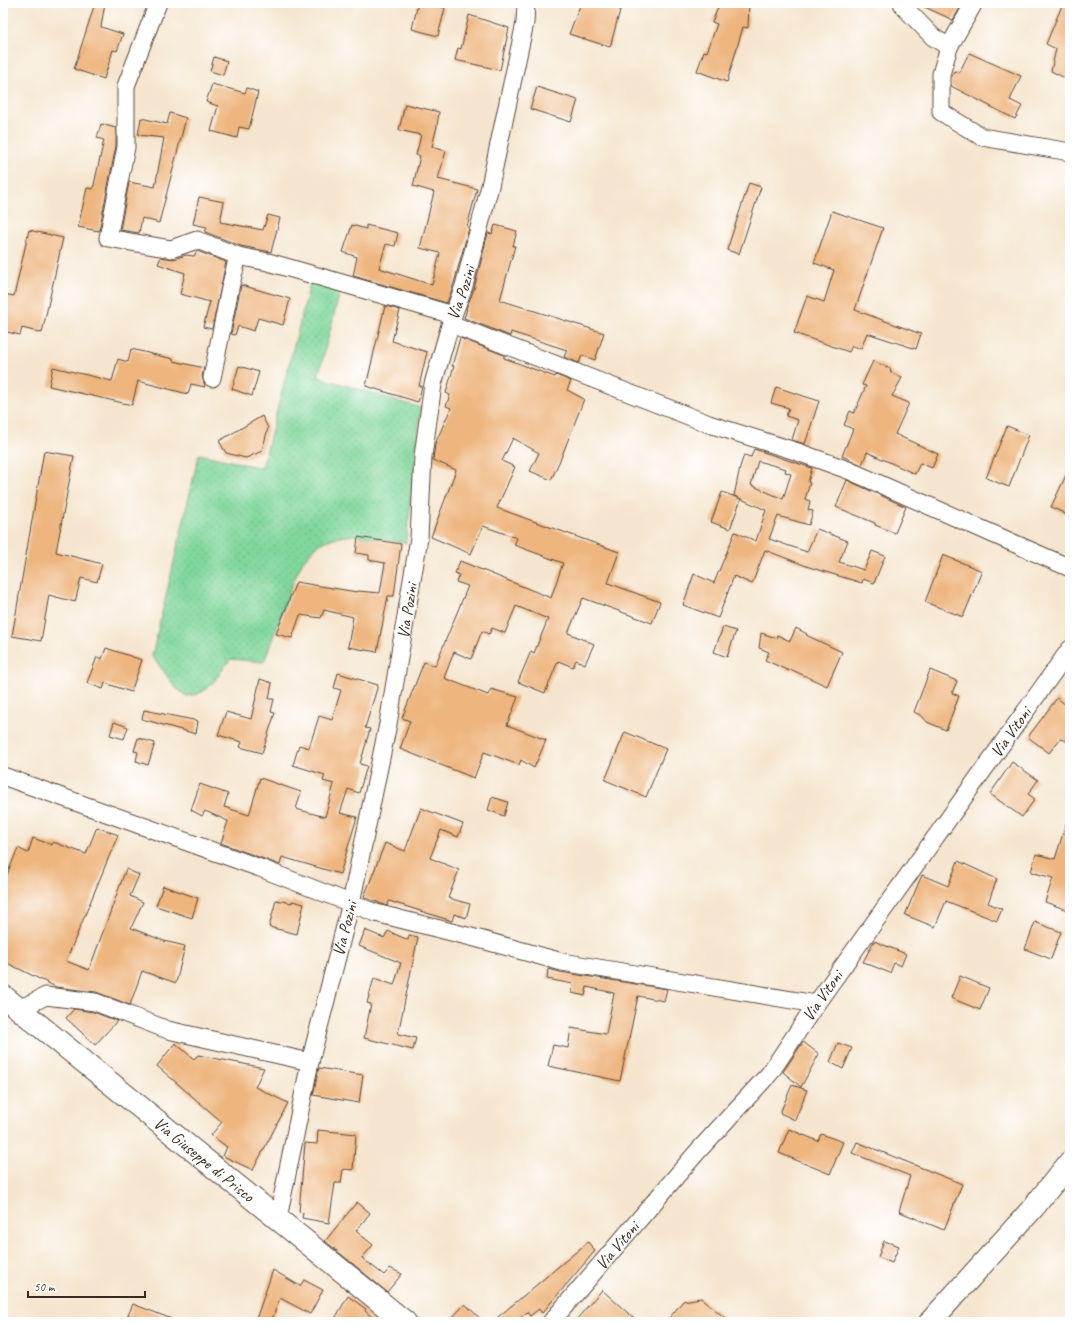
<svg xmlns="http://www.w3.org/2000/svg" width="1073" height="1325" font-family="Caveat,sans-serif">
	<defs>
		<pattern id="green-dots" width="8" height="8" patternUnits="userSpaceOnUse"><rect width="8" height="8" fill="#80d79b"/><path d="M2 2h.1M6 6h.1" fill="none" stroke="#70b985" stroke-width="1.8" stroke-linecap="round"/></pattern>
	</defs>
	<rect width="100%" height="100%" fill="#fff"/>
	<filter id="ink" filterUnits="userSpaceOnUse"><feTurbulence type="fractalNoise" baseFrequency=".025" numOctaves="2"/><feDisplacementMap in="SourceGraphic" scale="8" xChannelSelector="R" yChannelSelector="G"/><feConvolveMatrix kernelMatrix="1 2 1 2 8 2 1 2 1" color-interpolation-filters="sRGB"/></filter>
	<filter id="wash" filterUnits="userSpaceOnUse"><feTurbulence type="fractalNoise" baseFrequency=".012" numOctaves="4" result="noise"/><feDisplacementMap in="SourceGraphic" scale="16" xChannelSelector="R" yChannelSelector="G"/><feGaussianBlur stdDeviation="0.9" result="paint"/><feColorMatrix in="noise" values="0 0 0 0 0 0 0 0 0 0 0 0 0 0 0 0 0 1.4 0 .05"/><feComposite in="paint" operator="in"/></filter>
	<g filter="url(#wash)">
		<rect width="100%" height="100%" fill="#f5e5ce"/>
		<path fill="url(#green-dots)" stroke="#5e805c" d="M311,280L341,288L318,377L421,408L406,543L354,535L333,538L318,545L303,561L293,582L264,662L231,659C220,670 215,686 200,693C196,695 191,695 187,696L176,688L152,656L199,454L262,468Z"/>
		<g id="blocks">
			<g fill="#eeb57e" fill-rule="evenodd">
				<path d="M95,3H105L101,27L123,34L117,51L113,50L104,79L74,69Z"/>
				<path d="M418,3H426L445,8L438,36L412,29Z"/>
				<path d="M581,3H622L610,47L569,34Z"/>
				<path d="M720,3H749L748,28L743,27L727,82L697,71L704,51L707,52L717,24L712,22Z"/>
				<path d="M916,3H947L960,8L953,20Z"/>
				<path d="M1063,3H1070V69L1065,78L1051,71L1056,49L1046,44Z"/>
				<path d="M469,15L509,28L500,70L455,60L458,48L461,49Z"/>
				<path d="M969,53L1021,76L1010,100L1022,106L1015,119L951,86V78L955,71L959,73Z"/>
				<path d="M214,57L227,61L223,75L210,71Z"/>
				<path d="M212,84L245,93L247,88L258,92L249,129L239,127L237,138L211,131L218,106L206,102Z"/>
				<path d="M537,87L578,100L571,122L530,109Z"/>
				<path d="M405,104L439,112L437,126L432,147L446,151L438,179L477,189L467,227L469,228L454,283L447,303L353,276L357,257L343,252L352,225L366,229V225L398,233L395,246L386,244L379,268L432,285L440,253L420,248L434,192L413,186L420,156L416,155L421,135L399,130Z"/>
				<path d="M170,113L186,118L159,223L142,218L139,233L120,230L129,182L155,187L164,138L138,135L141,118L167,124Z"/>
				<path d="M101,124L116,128V146L99,231L78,227L87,188L93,189L104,140L97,138Z"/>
				<path d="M749,183L761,187L739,254L727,250Z"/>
				<path d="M199,197L224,202L220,222L263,230L268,215L280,218L271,252L241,246L205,232L207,227L193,224Z"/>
				<path d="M832,211L883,228L855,310L921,334L916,349L867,333L861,349L852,346L849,352L794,333L807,296L824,302L834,270L814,263Z"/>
				<path d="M495,225L517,231L513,246H515L500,300L604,333L595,360L582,355L579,363L564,357L567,350L511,332L510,336L464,318L467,309H466L474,289L488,233L492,234Z"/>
				<path d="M29,230L63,238L42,333L22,328L20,335L3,331V294L14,296Z"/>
				<path d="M197,251L226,262L212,329L203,327L210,302L180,294L185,273L158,264L161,257L174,259L186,255L194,256Z"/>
				<path d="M241,285L290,299L283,325L258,318L254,331L238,326L235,335L231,334Z"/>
				<path d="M385,306L400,310L392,341L427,352L419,386H422L418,402L366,386Z"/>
				<path d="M460,338L504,355V358L555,377L556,375L571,381L567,390L584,399L561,458L551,480L530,471L539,453L513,438L502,461L515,467L497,508L619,552L608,583L660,602L652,623L583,598L568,633L594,644L585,664L576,660L573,667L558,661L545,693L518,682L531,651L534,653L548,619L516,606L505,633L492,628L489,634L482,631L471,659L454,652L444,678L488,695L491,689L518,697L507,725L546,740L534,768L521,760L519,765L484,752L474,778L400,749L410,721L402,718L424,662L435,666L468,586L456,582L459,575L455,573L460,561L551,598L563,563L514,545L517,538L483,526L471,554L431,537L456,470L433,460L435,444L451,408L446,406L450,395L446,393L454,366H452Z"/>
				<path d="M131,349L173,359V361L204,368L202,376L205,387L191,384L188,394L138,381L132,405L49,386L53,367L112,381L118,359L128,362Z"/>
				<path d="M873,361L891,369L890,372L902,378L892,396L909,403L895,434L938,454L932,468L920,463L915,474L867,452L862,465L842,456L853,429L844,425L850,411L854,413L866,386L862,385Z"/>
				<path d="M239,366L259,372L252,396L232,389Z"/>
				<path d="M776,387L819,401L805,444L792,440L798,420L786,416L789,408L771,403Z"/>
				<path d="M262,416L268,428L262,451L246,458L226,453L219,441Z"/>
				<path d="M1007,426L1029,435L1009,487L986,478Z"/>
				<path d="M754,449L812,468L808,482L810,483L805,499L810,501L808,510L813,511L809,525L778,516L769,539L807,552L817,529L848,541L839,562L864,570L872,551L885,556L874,583L863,579L862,583L809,567L765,550L752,584L734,576L718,618L683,605L694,574L714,583L735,532L756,541L766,510L741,499L730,529L711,522L722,492L741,499L734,496L740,467L744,455L751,457ZM758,461L786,469L785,472L791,474L783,499L751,485Z"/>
				<path d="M44,451L74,456L56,552L102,564L97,582L81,578L75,602L49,595L41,641L12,636Z"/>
				<path d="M1070,467V516L1051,507Z"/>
				<path d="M847,480L906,507L895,533L875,525V523L836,507Z"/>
				<path d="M358,537L401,544L394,596H388L377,652L348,647L353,617L324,610L321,618L300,615L292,638L276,634L296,582L357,592L358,591L380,593L385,563L369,560V555L356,553Z"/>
				<path d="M943,555L982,571L963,617L925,602Z"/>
				<path d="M723,627L736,631L727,657L714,652Z"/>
				<path d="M796,628L807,634L806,635L842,652L827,686L790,669L789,671L765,660L769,652L759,648L761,633L776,638L777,635L790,641Z"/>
				<path d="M106,648L142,660L131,692L105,683L103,689L87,683L97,657L102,659Z"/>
				<path d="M930,670L957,681L952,693L959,696L946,730L927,722L922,716L914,712Z"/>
				<path d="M338,673L378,685L365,728L370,729L360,764L367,766L359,793L348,789L340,813L357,817L340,874L282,857L280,865L221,843L228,821L205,811L202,816L191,810L200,784L228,794L224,807L249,815L260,778L301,792L296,809L325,817L334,784L323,781L325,775L293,765L299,745L309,748L319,716L332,720L341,690L334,688Z"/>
				<path d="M260,679L272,683L269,699H274L271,712L275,713L262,753L240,747L242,742L218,735L226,712L251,719Z"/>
				<path d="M1057,698L1070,708L1065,713L1070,717V742L1060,739L1049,753L1028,737Z"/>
				<path d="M144,710L198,721L196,734L142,719Z"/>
				<path d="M114,722L128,727L124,739L110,735Z"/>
				<path d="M625,732L666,749L646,797L605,780Z"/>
				<path d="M138,738L155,743L148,765L136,761L138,752L134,751Z"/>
				<path d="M1012,762L1038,780L1028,794L1035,799L1022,817L990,794Z"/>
				<path d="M492,797L508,802L504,816L488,810Z"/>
				<path d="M421,808L463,824L458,837L441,830L430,858L459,870L448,898L470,904L466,918L454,914L452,921L389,901L387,906L364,897L385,843L405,851Z"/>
				<path d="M1067,821L1070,822V911L1045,902L1053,878L1031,872L1036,854L1055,859Z"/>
				<path d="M97,827L118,835L66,961L89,970L126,869L139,875L130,896L143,902L131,928L164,941L185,946L176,983L142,971L130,1005L96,992L56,987L3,961V884L18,848L28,853L33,838L52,845L53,842L86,854Z"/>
				<path d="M958,861L997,879L988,903L1002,909L997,921L946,901L935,927L905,915L922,875L948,886Z"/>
				<path d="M163,886L198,898L192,918L156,906Z"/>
				<path d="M276,900L292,903V901L304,904L297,934L269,927Z"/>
				<path d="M1035,922L1061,932L1051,959L1025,949Z"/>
				<path d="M365,930L384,938L388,931L408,940L409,935L418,937L398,1034L416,1038L413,1050L364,1038L371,1004L367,1003L374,978L394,985L401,963L359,946Z"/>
				<path d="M874,941L906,954L901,966L894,963L890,973L863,962Z"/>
				<path d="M548,969L560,972L667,989L664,1001L638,996L620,1081L548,1066L553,1045L568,1048L571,1028L606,1034L614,993L587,987L585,996L572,993L573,984L547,979Z"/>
				<path d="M960,976L989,988L980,1010L951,998Z"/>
				<path d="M74,1009L93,1012L117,1021L95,1045L66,1018Z"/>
				<path d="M803,1042L819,1054L801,1087L783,1072Z"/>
				<path d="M175,1043L194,1059L198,1055L264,1068L255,1087L288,1103L253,1170L223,1156L227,1147L211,1135L222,1122L157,1066Z"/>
				<path d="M838,1043L852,1048L843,1069L830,1062Z"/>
				<path d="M319,1068L363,1075L359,1103L313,1095Z"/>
				<path d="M792,1085L807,1090L795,1120L780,1113Z"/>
				<path d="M789,1129L818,1141L821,1134L843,1142L830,1174L779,1153Z"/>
				<path d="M318,1130L356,1134L353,1170L343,1169L341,1183H335L329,1223L302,1218L303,1213L299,1212L305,1143L317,1144Z"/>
				<path d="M857,1142L962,1184L944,1230L900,1212L899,1211L910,1176L852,1153Z"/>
				<path d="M357,1202L370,1213L356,1231L373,1245L362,1258L384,1275L390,1268L402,1274L387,1292L325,1241Z"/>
				<path d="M884,1241L899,1246L892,1263L878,1257Z"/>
				<path d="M588,1242L595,1251L542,1313L539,1309L530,1316L527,1312L516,1322H492Z"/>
				<path d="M273,1270L300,1286L304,1280L323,1290L310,1314L280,1298L271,1322H255Z"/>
				<path d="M602,1290L638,1322H574Z"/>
				<path d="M348,1296L366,1309L365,1311L378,1322H333Z"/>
				<path d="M701,1298L730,1322H666L683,1301Z"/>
				<path d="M133,1304L177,1321V1322H125Z"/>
				<path d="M465,1304L484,1322H448Z"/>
			</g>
		</g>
	</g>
	<g filter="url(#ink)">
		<use href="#blocks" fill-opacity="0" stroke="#574638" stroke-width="1"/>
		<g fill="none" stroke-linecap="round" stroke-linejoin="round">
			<g stroke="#574638" stroke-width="19">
				<g id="street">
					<path d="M158,3L126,86V147L108,238L171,249L197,240L238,256"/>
					<path d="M902,3L904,7L933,37L949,47L941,74V112L982,137L1070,152"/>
					<path d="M949,47L974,3"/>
					<path d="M451,324L709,424L795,451L848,470L1070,568"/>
					<path d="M212,378L230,288L238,256L268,262L453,315"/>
					<path d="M3,776L260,868L376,913L479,939L562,962L816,1004"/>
					<path d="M19,1009L46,996L95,1002L168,1030L310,1062"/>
					<path id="s1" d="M278,1218L310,1062L351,903L388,724L419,538L423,456L433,384L453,315L464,286L490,186L525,23L526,3"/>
					<path id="s2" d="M551,1322L698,1151L770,1073L816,1004L1070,649"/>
				</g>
			</g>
			<g stroke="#574638" stroke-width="24">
				<g id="secondary">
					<path id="s3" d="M3,996L405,1322"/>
				</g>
			</g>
			<g stroke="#574638" stroke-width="24">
				<path id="highway" d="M930,1322L1033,1208L1070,1162"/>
			</g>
			<use href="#street" stroke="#fff" stroke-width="17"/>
			<use href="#secondary" stroke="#fff" stroke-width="22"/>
			<use href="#highway" stroke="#fff" stroke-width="22"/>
		</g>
	</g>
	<g text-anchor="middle" stroke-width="4" stroke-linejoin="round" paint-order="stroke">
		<g font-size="17" fill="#3b2a1e" stroke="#fff">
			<text dy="6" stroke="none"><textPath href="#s1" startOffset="945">Via Pozini</textPath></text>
			<text dy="6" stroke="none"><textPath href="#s1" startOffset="621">Via Pozini</textPath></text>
			<text dy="6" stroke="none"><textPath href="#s2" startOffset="749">Via Vitoni</textPath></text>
			<text dy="6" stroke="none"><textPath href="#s1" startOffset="297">Via Pozini</textPath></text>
			<text dy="6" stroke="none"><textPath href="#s2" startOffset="425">Via Vitoni</textPath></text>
			<text dy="6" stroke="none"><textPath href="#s3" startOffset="259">Via Giuseppe di Prisco</textPath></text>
			<text dy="6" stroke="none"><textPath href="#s2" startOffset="101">Via Vitoni</textPath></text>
		</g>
	</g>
	<rect width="1073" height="1325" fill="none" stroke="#fff" stroke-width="16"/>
	<path d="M28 1291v6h117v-6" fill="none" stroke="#3b2a1e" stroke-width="2"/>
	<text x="34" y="1291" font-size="12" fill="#3b2a1e" stroke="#ffffff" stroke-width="3" paint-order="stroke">50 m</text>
</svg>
